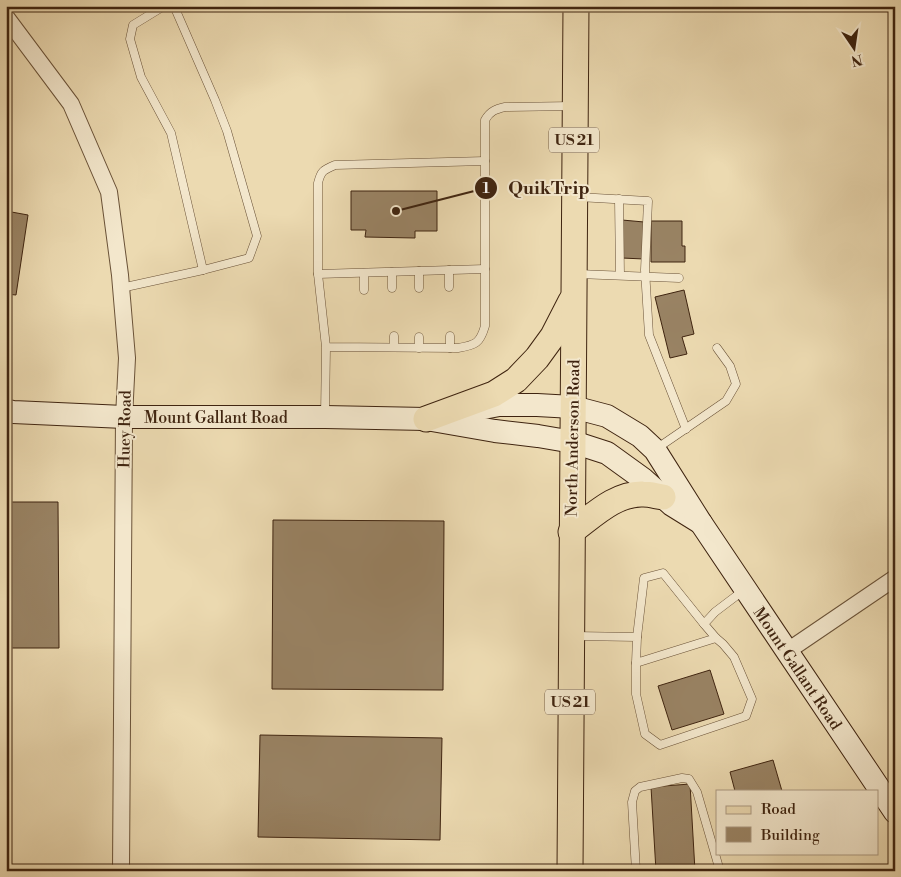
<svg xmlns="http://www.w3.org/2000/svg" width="901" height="877" font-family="'Libre Bodoni',serif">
	<rect width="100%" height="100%" fill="#ecdab1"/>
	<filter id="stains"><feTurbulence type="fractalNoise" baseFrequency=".004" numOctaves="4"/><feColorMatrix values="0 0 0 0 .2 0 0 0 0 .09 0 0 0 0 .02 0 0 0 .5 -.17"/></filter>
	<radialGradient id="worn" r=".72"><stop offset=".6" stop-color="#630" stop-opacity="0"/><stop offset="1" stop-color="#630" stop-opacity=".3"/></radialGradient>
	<g fill="#998364" stroke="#3f2410">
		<path d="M351,191H437V231H415V238L365,237L366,230H351Z"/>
		<path d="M6,211L28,215L16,295L6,294Z"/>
		<path d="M622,220L644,222V259L622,258Z"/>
		<path d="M651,221H682V246H685V262H651Z"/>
		<path d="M684,290L694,334L682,337L687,354L670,358L655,297Z"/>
		<path d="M6,502H58L59,648H6Z"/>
		<path d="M273,520L444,521L443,690L272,689Z"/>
		<path d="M710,670L724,714L672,730L658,686Z"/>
		<path d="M260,735L442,738L440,840L258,837Z"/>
		<path d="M773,760L782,791H735L730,772Z"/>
		<path d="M690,784L695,871H656L651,787Z"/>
	</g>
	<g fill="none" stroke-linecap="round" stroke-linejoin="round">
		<g stroke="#6a5238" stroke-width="9">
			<g id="lane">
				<path d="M164,6L133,25L130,39L141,77L171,133L203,270"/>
				<path d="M485,161V120C490,111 496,109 505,107L572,106"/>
				<path d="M578,197L648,201L645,270L649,335L686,429"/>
				<path d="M619,199L620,275"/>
				<path d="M449,270V287"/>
				<path d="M392,272V288"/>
				<path d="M364,273V290"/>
				<path d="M318,274L485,269"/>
				<path d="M578,274L679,278"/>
				<path d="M121,288L203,270L249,258L257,236L227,131L215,100L174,6"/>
				<path d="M419,288V271"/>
				<path d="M394,336V347"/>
				<path d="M419,337V348"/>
				<path d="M450,348V336"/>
				<path d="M325,415L326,347L318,274V183C321,171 323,170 335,165L485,161V326C480,343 476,345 458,348L326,347"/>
				<path d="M656,449L726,401L736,384L730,366L717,348"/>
				<path d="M575,636L637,637L636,663L716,638L704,624L715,612L744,590"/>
				<path d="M637,637L644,578L663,573L704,624"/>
				<path d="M636,663V694L645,734L660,745L746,716L752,699L734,657L723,644L716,638"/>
				<path d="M636,871L632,802L635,791L640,787L682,778L689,779L697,792L720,871"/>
			</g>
		</g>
		<g stroke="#6a5238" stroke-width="18">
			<g id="street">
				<path d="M6,17L71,104L109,192L120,275L127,358L124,417L121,871"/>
				<path d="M786,652L895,578"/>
			</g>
		</g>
		<g stroke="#3f2410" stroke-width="24">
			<g id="secondary">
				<path d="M6,411L13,412L124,417H325L426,419L495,431L538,436L573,442L607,453L643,479L672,505L701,523"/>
				<path d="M468,411L499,405H537L573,407L607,416L640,436L655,450L701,523L895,812"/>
			</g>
		</g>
		<g stroke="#3f2410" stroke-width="27">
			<g id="primary">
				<path d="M426,419L494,394L516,380L537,358L553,336L571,301"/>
				<path d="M571,532C592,517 615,493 643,494C650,494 656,496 663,497"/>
				<path d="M570,871L576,6"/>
			</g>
		</g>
		<use href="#lane" stroke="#f3e7cc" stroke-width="8"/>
		<use href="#street" stroke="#f3e7cc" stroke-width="16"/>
		<use href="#secondary" stroke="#f3e7cc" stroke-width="22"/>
		<use href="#primary" stroke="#ecdab1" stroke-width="25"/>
	</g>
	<g text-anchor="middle" stroke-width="4" stroke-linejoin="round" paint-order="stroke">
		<g fill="#f3e7cc" stroke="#755e48" stroke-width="1">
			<rect x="549" y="127.5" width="50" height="25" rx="4"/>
			<rect x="545" y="689.5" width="50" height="25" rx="4"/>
		</g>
		<g font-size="15" font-weight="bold" fill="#3f2410">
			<text x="574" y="145">US 21</text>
			<text x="570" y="707">US 21</text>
		</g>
		<g font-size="16" fill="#3f2410" stroke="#f3e7cc">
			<text x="216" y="423">Mount Gallant Road</text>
			<text transform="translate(124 429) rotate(-89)" y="6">Huey Road</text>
			<text transform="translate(572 438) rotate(-89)" y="6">North Anderson Road</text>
			<text transform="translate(798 668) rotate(56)" y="6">Mount Gallant Road</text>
		</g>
	</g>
	<path fill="none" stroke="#3f2410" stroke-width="2" d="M396 211L486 188"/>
	<g fill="#3f2410" stroke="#f3e7cc" stroke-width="2">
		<circle cx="396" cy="211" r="5"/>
		<circle cx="486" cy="188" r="12"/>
	</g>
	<g font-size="15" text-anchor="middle" font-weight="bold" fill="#fff">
		<text x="486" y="193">1</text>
	</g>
	<g font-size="18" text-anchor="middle" font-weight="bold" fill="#3f2410" stroke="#f3e7cc" stroke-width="4" stroke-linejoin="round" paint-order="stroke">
		<text x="549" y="194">QuikTrip</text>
	</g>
	<rect width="901" height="877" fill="none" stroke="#ecdab1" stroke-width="25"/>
	<rect x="8" y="8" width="886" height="862" fill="none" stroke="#3f2410" stroke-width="2.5"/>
	<rect x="12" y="12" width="876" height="852" fill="none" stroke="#3f2410"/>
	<rect x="716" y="790" width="162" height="65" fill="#f3e7cc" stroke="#ab9981"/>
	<rect x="726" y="806" width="25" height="8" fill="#ecdab1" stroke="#ab9981"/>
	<text x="761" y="814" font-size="15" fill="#3f2410">Road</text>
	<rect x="726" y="827" width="25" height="15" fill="#998364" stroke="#ab9981"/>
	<text x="761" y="840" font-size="15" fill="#3f2410">Building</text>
	<g transform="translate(854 48) rotate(167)" stroke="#f3e7cc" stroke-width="4" paint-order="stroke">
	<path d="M0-4L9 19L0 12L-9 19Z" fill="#3f2410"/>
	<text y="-8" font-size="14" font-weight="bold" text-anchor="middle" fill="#3f2410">N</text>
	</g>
	<rect width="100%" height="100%" filter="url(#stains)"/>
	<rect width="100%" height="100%" fill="url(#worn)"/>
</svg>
